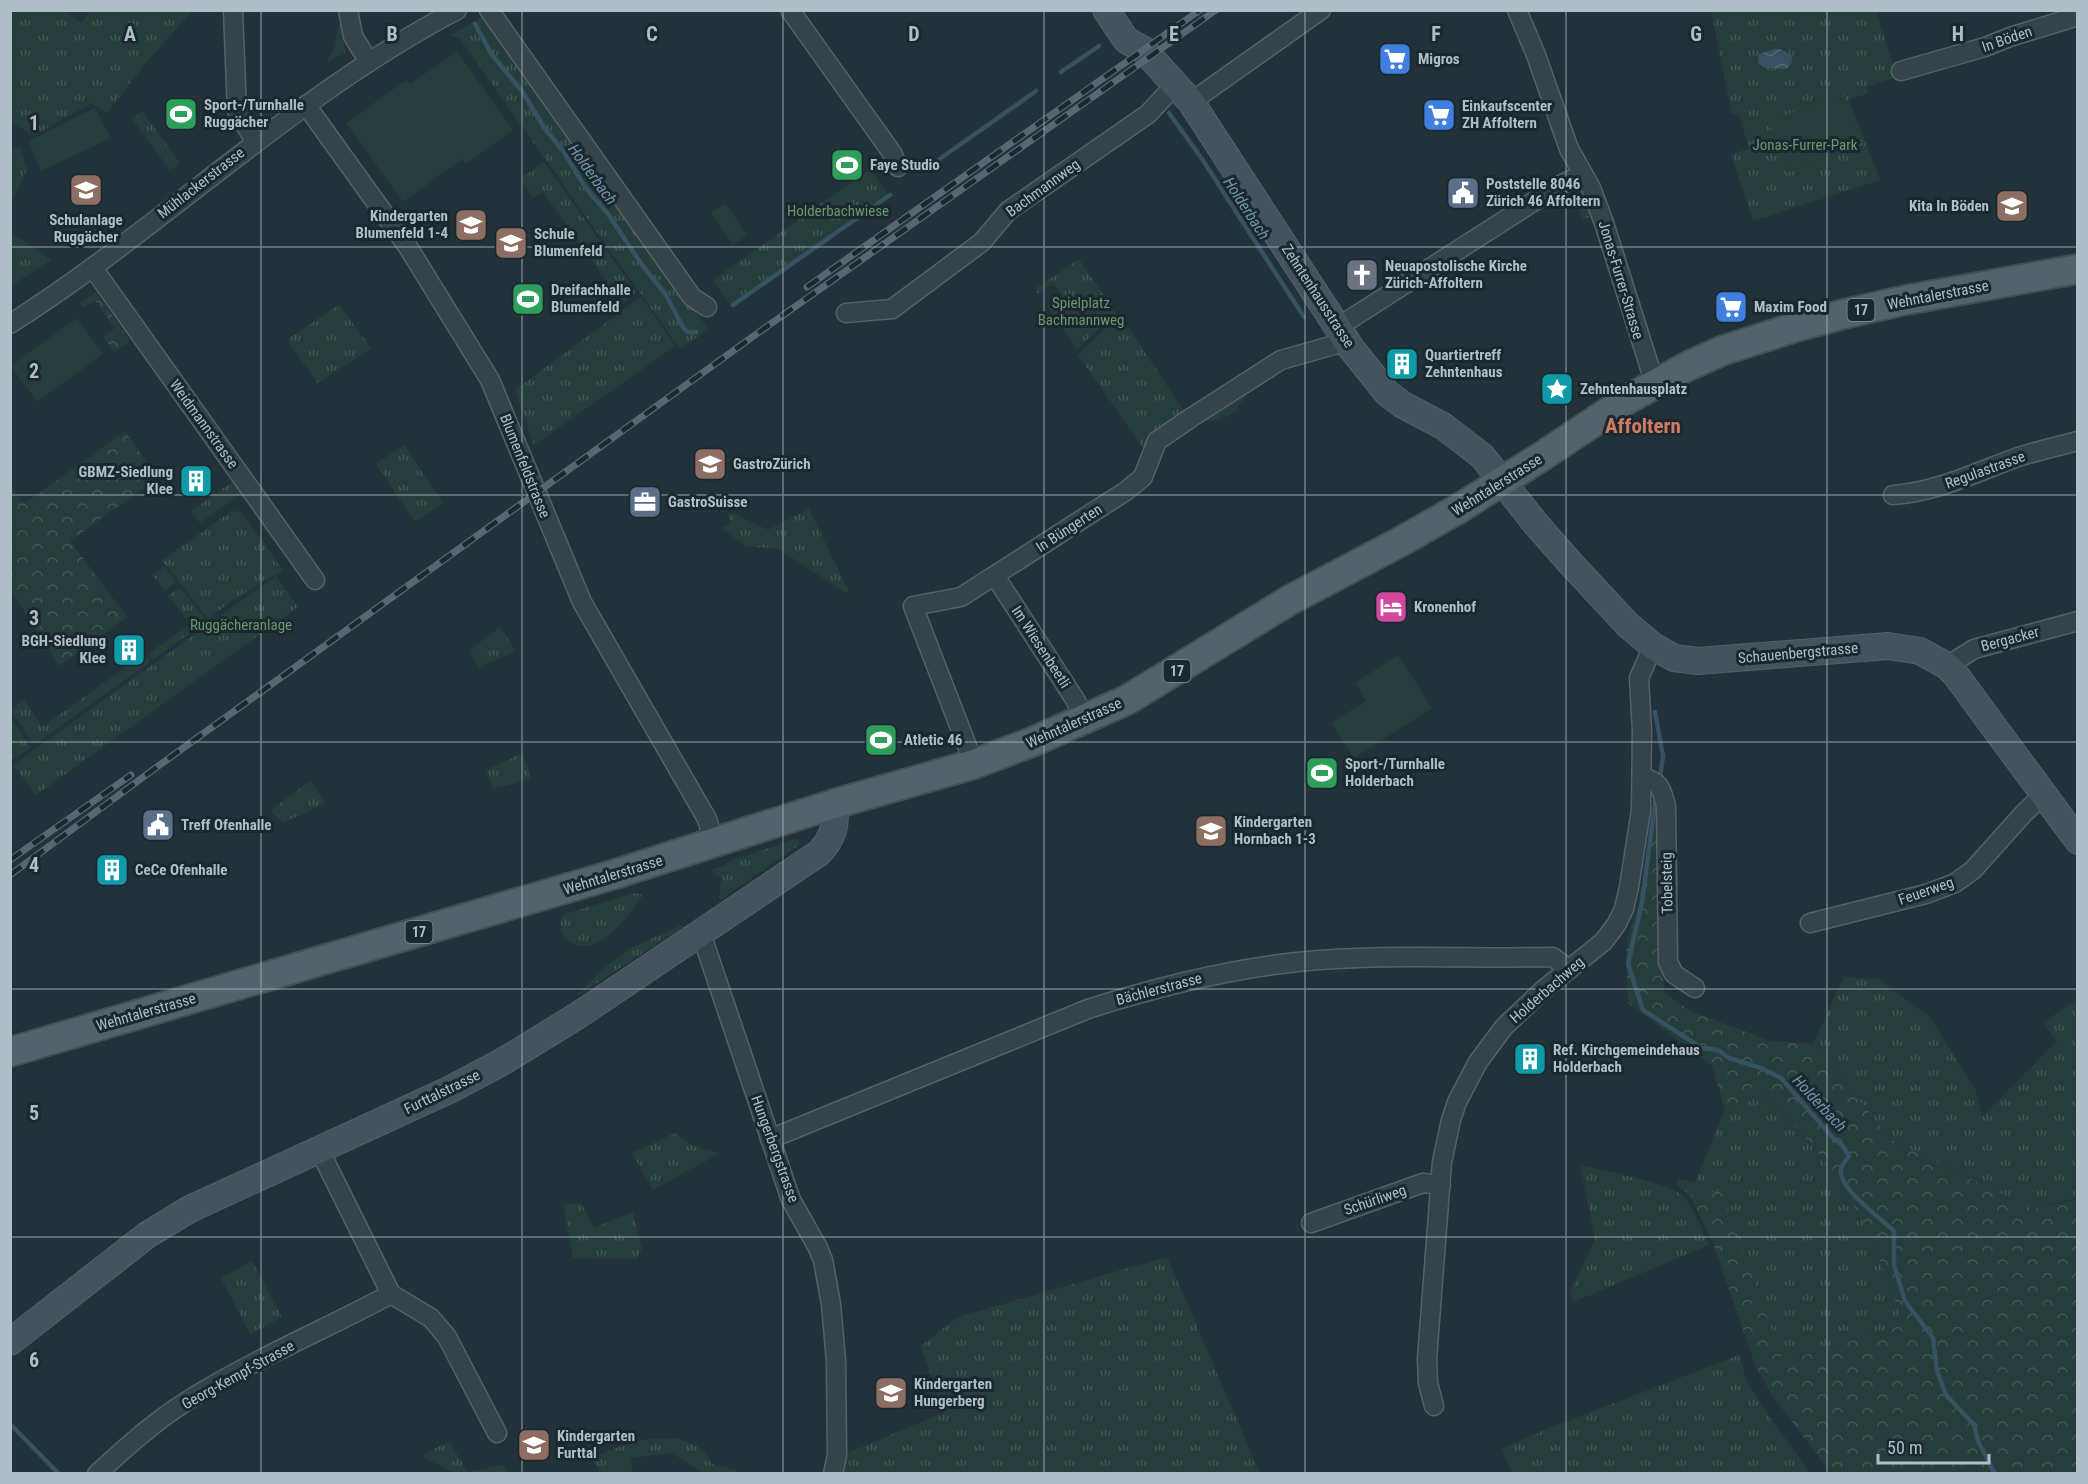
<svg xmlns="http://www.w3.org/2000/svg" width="2088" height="1484" font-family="'Roboto Condensed',sans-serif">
	<defs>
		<pattern id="grass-tufts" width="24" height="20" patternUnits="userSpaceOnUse" patternTransform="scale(1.5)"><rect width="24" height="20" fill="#253e3b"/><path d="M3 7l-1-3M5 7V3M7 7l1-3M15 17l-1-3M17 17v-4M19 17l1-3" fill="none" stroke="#425856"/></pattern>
		<pattern id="forest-crowns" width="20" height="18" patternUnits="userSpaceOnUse" patternTransform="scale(1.5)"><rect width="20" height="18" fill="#253e3b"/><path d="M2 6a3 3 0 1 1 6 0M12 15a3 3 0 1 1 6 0" fill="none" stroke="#425856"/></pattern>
		<pattern id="water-waves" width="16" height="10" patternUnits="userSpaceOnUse" patternTransform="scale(1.5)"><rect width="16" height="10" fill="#365162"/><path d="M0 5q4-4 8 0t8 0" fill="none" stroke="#516877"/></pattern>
	</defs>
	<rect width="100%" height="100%" fill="#22323b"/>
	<g fill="url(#grass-tufts)" fill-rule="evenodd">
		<path d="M10,11H66L81,23L90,11H192L145,64L107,113L91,103L33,136L11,121Z"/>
		<path d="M1711,11H1876L1897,77L1866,87L1868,93L1849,100L1880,180L1753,221L1731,154L1749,149L1739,113L1732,114ZM1774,49L1780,69L1766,68L1758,63L1759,54Z"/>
		<path d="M485,15L708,329L680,349L460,39L451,35Z"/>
		<path d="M339,22L343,35L345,53L326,63L335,47Z"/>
		<path d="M142,111L180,163L170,170L132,119Z"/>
		<path d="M20,147L27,169L11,205V151Z"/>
		<path d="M544,162L636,292L622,303L543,192L533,198L520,179Z"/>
		<path d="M870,169L888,195L731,306L713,280Z"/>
		<path d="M1586,202L1592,216L1582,220L1579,209L1581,205Z"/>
		<path d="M11,232L51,260L11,286Z"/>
		<path d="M1079,259L1116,314C1101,324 1091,338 1077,349L1048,306L1062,296L1053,283L1038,294L1035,289Z"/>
		<path d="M641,297L675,346L534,445L515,390Z"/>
		<path d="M339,305L371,348L318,383L289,344L288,339Z"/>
		<path d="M1116,323L1128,327L1187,416L1148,455L1078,355C1088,347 1106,325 1116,323Z"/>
		<path d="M404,445L443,503L415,522L376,464Z"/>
		<path d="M234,481L242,493L200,523L191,511Z"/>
		<path d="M809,509L849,592L846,593L777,548L747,547L721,528L732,523L728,515L733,513L768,530Z"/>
		<path d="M232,511L241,512L283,570L233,600L208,619L162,560Z"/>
		<path d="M164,566L176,582L165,591L152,575Z"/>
		<path d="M276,576L298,607L36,795L13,765Z"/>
		<path d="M180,587L207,621L152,660L148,654L191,624L168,596Z"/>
		<path d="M500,627L516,651L478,667L470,650Z"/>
		<path d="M144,654L150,662L34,745L11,710V708L24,699L42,727Z"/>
		<path d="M11,717L30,748L11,761H10Z"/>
		<path d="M523,753L531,779L493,789L486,770Z"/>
		<path d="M311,780L325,803L283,823L270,811Z"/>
		<path d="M796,839L799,841V845L722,899L719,898L721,878L710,870L727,865V862Z"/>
		<path d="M635,893L643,895C630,914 596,962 569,941C560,935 559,925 562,915Z"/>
		<path d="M682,925L683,927L577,996V995L607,966L629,949Z"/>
		<path d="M1844,977L1878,979L1929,1016L1976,1091L1982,1117L2057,1041L2043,1023L2077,999V1198L2032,1209L1892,1140L1813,1044Z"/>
		<path d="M1761,1094C1800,1122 1855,1199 1873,1243C1884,1269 1893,1297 1904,1324L1783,1362L1781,1358L1722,1192L1690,1196L1676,1184L1678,1179L1695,1183L1725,1109Z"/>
		<path d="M675,1133L693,1146L717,1152L718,1154L653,1190L632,1153Z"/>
		<path d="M1580,1165C1603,1171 1661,1181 1679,1193C1692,1202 1702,1231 1709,1245L1573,1302L1570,1292L1595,1240Z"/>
		<path d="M581,1203L594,1228L633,1212L642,1248L637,1259L573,1258L563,1204Z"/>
		<path d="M1167,1257L1260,1473L839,1474L845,1454L943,1413L921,1346L958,1317Z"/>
		<path d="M252,1261L282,1317L250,1334L221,1278Z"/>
		<path d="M1739,1355L1747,1382L1769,1416L1808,1470L1805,1473H1512L1502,1449L1547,1429Z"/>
		<path d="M678,1438L702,1449L712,1464L736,1470L740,1473H703L672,1453L631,1458L632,1473H600L591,1458L637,1440Z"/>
		<path d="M449,1441L468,1472L503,1465L508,1473H454L421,1456Z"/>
	</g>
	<g fill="url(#forest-crowns)">
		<path d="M96,292L130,341L114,352L104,337L115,328L95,300L84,308L80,303Z"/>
		<path d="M125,431L158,478L70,541L127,617L59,666L11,590V486L24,504Z"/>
		<path d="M1654,801H1657L1664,992L1688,1010L1770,1041L1813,1044L1892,1140L2032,1209L2077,1200V1473H1831L1774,1398L1756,1367L1712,1241L1690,1196L1722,1191L1783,1362L1904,1324C1893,1297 1884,1269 1873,1243C1855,1199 1800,1121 1761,1094L1725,1109L1712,1066L1628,1003L1626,953L1628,939L1644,878Z"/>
	</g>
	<g fill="#253e3b">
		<path d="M457,51L513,130L466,164L462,159L403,202L346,123L406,80L410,84Z"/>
		<path d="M1843,94L1862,143L1788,172L1769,122Z"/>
		<path d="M95,108L111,138L41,171L29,141Z"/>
		<path d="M725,203L747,235L733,245L711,213Z"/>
		<path d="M76,318L103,354L37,402L11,366Z"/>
		<path d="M1249,389L1242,404L1240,403L1237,407L1239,409L1226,418L1225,415L1220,417L1221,420L1207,421L1202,419Z"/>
		<path d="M1398,655L1432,708L1354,758L1331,723L1366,701L1355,683Z"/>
	</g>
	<path fill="url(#water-waves)" d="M1774,49H1780L1792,56V62L1787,69L1766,68L1758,63L1759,54Z"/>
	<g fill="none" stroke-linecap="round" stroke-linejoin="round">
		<g stroke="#365162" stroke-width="4.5">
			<path d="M475,24L492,55L522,91L545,129L564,152L585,187L608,214L642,265L666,295L684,329L688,332H696"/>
			<path d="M1061,72L1099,46"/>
			<path d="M1169,113L1202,159L1304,317"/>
			<path d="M927,168L1036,91"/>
			<path d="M733,305L890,195"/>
			<path d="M1655,712L1663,756L1660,777"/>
			<path d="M1656,795L1642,902L1628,964L1643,1010L1702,1048L1718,1050L1729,1058L1761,1068L1781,1078L1834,1139L1842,1145L1849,1156C1845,1162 1840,1166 1841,1174C1844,1192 1880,1218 1894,1231V1265L1905,1301L1933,1338L1937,1371L1946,1395L1974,1425L1978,1441L1995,1474"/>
			<path d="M10,1424L59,1474"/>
		</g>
		<g stroke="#546169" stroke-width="21">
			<g id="street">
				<path d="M233,10L237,111L255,141"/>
				<path d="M348,10L353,36L369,62"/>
				<path d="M489,10L692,297L707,307"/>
				<path d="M790,10L892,153L898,167"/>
				<path d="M1517,10L1536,55L1569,149L1591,188L1604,223L1655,384"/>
				<path d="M1901,71L1985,47L2010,37L2078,16"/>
				<path d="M1191,102L1321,10"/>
				<path d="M306,105L408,247L490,380L582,602L707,819L714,843"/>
				<path d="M93,268L315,580"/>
				<path d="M846,313L892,309L982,242L1008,211L1148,114L1175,85"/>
				<path d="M10,324C164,226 295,95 457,10"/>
				<path d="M1338,327L1558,186L1583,174"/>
				<path d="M1893,495C1937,492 1977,472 2018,457C2038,451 2058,446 2078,441"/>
				<path d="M995,576L1076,701L1084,720"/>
				<path d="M1947,666L1974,649L2078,621"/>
				<path d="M974,764L913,606L961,597L1126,491L1143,477L1157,441L1192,417L1281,360L1334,345L1345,337"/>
				<path d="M1642,777C1661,782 1661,788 1666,806L1668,962L1674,974L1695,988"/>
				<path d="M1810,923L1926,894L1955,883L1973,870L2024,813L2044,794"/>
				<path d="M699,935L705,945L791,1200L817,1246L823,1260L831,1304L836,1361L837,1455L833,1474"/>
				<path d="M770,1139L1088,1009C1157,987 1225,970 1297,962C1381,953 1468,959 1553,957L1569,970"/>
				<path d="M319,1149L391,1294L431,1318L447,1337L497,1433"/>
				<path d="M1311,1223L1423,1183L1441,1185"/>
				<path d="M1434,1406L1428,1383L1427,1359L1442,1162L1451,1120L1457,1102L1478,1062L1504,1027L1543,990L1603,942L1616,925L1624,909L1629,887L1641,810L1642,731L1639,678L1653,646"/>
				<path d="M97,1474C126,1447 154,1422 187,1401C252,1360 324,1330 391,1294"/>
			</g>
		</g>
		<g stroke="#546169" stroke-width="28">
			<g id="secondary">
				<path d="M1106,10L1126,40L1144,50L1191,102L1351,348L1387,393L1403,405L1443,426L1482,456L1536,524L1572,565L1628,625L1653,646L1674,658L1698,661L1888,646L1920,651L1947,666L1955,674L2078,841"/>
				<path d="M10,1342L147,1235L190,1209L449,1090L502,1062L577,1016L819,853C833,838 837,825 834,804"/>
			</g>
		</g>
		<g stroke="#424f57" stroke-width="32">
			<path id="primary" d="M10,1052L612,875L834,804L974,764L1032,742L1127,700L1290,600L1400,542L1458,509L1544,455L1628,399L1690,365L1724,350L1799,326L1848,313L1906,300L2078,269"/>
		</g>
		<use href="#street" stroke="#36434b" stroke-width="18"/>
		<use href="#secondary" stroke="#44535e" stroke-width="26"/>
		<use href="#primary" stroke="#54626b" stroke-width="28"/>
		<g stroke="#586872" stroke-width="7">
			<g id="rail">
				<path d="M807,287L1200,10"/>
				<path d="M10,860L131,775"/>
				<path d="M10,875L161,764L762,330L1216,10"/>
			</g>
		</g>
		<use href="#rail" stroke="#1b2830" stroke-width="4.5" stroke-dasharray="14" stroke-linecap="butt"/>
	</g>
	<path fill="none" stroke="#b1bec7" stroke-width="1.5" stroke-opacity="0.55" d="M261,10V1474M522,10V1474M783,10V1474M1044,10V1474M1305,10V1474M1566,10V1474M1827,10V1474M10,247H2078M10,495H2078M10,742H2078M10,989H2078M10,1237H2078"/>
	<defs>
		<g id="supermarket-square" transform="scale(1.725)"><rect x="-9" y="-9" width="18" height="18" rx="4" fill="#3f7fe0" stroke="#1b2830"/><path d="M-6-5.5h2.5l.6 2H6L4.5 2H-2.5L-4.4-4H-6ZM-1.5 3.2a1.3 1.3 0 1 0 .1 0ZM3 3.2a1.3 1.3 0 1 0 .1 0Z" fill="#fff"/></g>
		<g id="stadium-square" transform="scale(1.725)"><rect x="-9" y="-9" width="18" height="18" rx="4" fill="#2e9e5b" stroke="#1b2830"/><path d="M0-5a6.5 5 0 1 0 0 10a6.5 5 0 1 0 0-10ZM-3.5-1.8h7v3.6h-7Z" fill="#fff"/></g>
		<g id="school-square" transform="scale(1.725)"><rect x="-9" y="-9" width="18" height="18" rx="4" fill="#8d6e63" stroke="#1b2830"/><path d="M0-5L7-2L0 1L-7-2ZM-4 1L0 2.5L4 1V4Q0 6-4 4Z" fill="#fff"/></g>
		<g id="civic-square" transform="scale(1.725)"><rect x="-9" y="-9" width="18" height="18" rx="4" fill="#5c6f8a" stroke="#1b2830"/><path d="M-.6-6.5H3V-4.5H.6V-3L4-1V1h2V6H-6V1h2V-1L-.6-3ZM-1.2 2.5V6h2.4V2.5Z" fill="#fff"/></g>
		<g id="church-square" transform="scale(1.725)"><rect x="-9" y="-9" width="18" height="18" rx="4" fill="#6b7280" stroke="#1b2830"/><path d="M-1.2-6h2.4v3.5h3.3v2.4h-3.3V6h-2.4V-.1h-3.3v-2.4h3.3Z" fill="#fff"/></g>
		<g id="building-square" transform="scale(1.725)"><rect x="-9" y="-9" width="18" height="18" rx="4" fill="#0f9aa8" stroke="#1b2830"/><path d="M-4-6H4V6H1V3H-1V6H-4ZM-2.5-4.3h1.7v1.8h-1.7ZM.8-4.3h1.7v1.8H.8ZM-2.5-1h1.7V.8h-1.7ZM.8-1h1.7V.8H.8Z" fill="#fff"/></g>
		<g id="sight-square" transform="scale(1.725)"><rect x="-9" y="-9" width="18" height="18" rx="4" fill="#0f9aa8" stroke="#1b2830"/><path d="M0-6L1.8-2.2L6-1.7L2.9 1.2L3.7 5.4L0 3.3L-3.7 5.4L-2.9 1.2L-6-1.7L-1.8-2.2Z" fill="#fff"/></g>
		<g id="university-square" transform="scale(1.725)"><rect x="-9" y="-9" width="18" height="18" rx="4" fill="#8d6e63" stroke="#1b2830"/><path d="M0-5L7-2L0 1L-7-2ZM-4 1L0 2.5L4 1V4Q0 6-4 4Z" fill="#fff"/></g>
		<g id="office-square" transform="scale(1.725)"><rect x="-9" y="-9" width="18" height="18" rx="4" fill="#5c6f8a" stroke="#1b2830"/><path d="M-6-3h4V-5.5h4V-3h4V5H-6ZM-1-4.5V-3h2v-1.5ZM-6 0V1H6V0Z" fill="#fff"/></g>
		<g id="hotel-square" transform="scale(1.725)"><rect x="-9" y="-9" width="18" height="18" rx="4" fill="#d1479c" stroke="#1b2830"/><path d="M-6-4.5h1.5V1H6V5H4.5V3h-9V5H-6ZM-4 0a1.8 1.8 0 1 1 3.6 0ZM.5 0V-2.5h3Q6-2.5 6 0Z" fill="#fff"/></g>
	</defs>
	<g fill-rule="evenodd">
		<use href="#supermarket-square" x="1395" y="59"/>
		<use href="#stadium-square" x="181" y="114"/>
		<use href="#supermarket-square" x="1439" y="115"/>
		<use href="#stadium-square" x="847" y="165"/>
		<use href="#school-square" x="86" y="190"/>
		<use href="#civic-square" x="1463" y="193"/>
		<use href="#school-square" x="2012" y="206"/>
		<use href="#school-square" x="471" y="225"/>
		<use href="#school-square" x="511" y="243"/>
		<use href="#church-square" x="1362" y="275"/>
		<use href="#stadium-square" x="528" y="299"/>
		<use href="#supermarket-square" x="1731" y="307"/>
		<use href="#building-square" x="1402" y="364"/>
		<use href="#sight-square" x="1557" y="389"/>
		<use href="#university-square" x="710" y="464"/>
		<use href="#building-square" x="196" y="481"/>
		<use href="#office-square" x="645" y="502"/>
		<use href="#hotel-square" x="1391" y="607"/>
		<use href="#building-square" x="129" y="650"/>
		<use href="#stadium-square" x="881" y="740"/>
		<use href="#stadium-square" x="1322" y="773"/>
		<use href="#civic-square" x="158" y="825"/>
		<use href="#school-square" x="1211" y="831"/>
		<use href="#building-square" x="112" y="870"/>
		<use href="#building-square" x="1530" y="1059"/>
		<use href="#school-square" x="891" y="1393"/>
		<use href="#school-square" x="534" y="1445"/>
	</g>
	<g text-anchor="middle" stroke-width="6" stroke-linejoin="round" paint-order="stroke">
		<g fill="#1b2830" stroke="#84919a" stroke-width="1.5">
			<rect x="1847.5" y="299" width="27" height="22" rx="4.5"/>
			<rect x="1163.5" y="660" width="27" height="22" rx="4.5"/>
			<rect x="405.5" y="921" width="27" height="22" rx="4.5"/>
		</g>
		<g font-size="14" font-weight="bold" fill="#b1bec7">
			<text x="1861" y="315">17</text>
			<text x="1177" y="676">17</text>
			<text x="419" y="937">17</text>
		</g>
		<g font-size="15" fill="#b1bec7" stroke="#1b2830">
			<text transform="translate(2007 39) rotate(-19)" y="5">In Böden</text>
			<text transform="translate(201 183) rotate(-38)" y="5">Mühlackerstrasse</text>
			<text transform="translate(1043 188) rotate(-36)" y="5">Bachmannweg</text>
			<text transform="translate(1621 280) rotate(73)" y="5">Jonas-Furrer-Strasse</text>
			<text transform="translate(1938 295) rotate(-11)" y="5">Wehntalerstrasse</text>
			<text transform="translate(1318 296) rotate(57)" y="5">Zehntenhausstrasse</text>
			<text transform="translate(204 424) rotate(54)" y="5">Weidmannstrasse</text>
			<text transform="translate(525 466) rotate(68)" y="5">Blumenfeldstrasse</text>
			<text transform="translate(1985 470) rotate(-20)" y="5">Regulastrasse</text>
			<text transform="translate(1497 485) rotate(-32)" y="5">Wehntalerstrasse</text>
			<text transform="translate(1069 528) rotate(-33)" y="5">In Büngerten</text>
			<text transform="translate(2010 639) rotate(-15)" y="5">Bergacker</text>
			<text transform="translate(1041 647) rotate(57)" y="5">Im Wiesenbeetli</text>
			<text transform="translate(1798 653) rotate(-5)" y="5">Schauenbergstrasse</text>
			<text transform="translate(1074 723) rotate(-24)" y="5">Wehntalerstrasse</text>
			<text transform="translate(613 875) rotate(-17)" y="5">Wehntalerstrasse</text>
			<text transform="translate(1667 883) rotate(-91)" y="5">Tobelsteig</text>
			<text transform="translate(1926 891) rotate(-19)" y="5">Feuerweg</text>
			<text transform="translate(1159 989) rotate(-15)" y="5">Bächlerstrasse</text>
			<text transform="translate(1547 990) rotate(-41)" y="5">Holderbachweg</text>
			<text transform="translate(146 1012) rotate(-16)" y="5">Wehntalerstrasse</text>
			<text transform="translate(442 1092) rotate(-26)" y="5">Furttalstrasse</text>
			<text transform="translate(775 1149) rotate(70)" y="5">Hungerbergstrasse</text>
			<text transform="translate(1375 1200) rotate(-19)" y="5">Schürliweg</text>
			<text transform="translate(238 1375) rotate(-29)" y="5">Georg-Kempf-Strasse</text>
		</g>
		<g font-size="15" font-weight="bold" fill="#b1bec7" stroke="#1b2830" text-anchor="start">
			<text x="1418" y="64">Migros</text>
			<text x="204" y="110">Sport-/Turnhalle<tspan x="204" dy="17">Ruggächer</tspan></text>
			<text x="1462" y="111">Einkaufscenter<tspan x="1462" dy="17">ZH Affoltern</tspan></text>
			<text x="870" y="170">Faye Studio</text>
			<text x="1486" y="189">Poststelle 8046<tspan x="1486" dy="17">Zürich 46 Affoltern</tspan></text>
			<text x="1989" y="211" text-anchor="end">Kita In Böden</text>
			<text x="448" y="221" text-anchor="end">Kindergarten<tspan x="448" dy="17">Blumenfeld 1-4</tspan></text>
			<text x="86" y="225" text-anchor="middle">Schulanlage<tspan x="86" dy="17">Ruggächer</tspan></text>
			<text x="534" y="239">Schule<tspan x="534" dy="17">Blumenfeld</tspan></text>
			<text x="1385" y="271">Neuapostolische Kirche<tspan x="1385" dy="17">Zürich-Affoltern</tspan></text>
			<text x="551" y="295">Dreifachhalle<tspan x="551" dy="17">Blumenfeld</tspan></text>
			<text x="1754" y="312">Maxim Food</text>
			<text x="1425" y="360">Quartiertreff<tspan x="1425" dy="17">Zehntenhaus</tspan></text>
			<text x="1580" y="394">Zehntenhausplatz</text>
			<text x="733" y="469">GastroZürich</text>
			<text x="173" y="477" text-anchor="end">GBMZ-Siedlung<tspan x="173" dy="17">Klee</tspan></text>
			<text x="668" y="507">GastroSuisse</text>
			<text x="1414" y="612">Kronenhof</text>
			<text x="106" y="646" text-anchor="end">BGH-Siedlung<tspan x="106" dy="17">Klee</tspan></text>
			<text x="904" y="745">Atletic 46</text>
			<text x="1345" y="769">Sport-/Turnhalle<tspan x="1345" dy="17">Holderbach</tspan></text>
			<text x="1234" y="827">Kindergarten<tspan x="1234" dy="17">Hornbach 1-3</tspan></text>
			<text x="181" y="830">Treff Ofenhalle</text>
			<text x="135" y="875">CeCe Ofenhalle</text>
			<text x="1553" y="1055">Ref. Kirchgemeindehaus<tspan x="1553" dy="17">Holderbach</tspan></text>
			<text x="914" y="1389">Kindergarten<tspan x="914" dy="17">Hungerberg</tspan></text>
			<text x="557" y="1441">Kindergarten<tspan x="557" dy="17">Furttal</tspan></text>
		</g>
		<g font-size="15" fill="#69986a" stroke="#1b2830">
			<text x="1805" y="150">Jonas-Furrer-Park</text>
			<text x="838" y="216">Holderbachwiese</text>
			<text x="1081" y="308">Spielplatz<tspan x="1081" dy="17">Bachmannweg</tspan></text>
			<text x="241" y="630">Ruggächeranlage</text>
		</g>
		<g font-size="16" font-style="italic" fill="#7196aa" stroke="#1b2830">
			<text transform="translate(593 174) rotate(54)" y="6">Holderbach</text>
			<text transform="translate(1247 208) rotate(57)" y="6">Holderbach</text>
			<text transform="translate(1820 1103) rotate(47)" y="6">Holderbach</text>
		</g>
		<g font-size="21" font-weight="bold" fill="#d37b60" stroke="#1b2830">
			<text x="1643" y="433">Affoltern</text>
		</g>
	</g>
	<g font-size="20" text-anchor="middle" font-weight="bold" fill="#b1bec7" stroke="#1b2830" stroke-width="6" stroke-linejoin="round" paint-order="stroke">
		<text x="130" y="41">A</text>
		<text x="392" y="41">B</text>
		<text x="652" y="41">C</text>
		<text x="914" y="41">D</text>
		<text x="1174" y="41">E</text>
		<text x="1436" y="41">F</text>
		<text x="1696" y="41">G</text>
		<text x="1958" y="41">H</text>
		<text x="34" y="130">1</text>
		<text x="34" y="378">2</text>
		<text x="34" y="625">3</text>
		<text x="34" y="872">4</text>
		<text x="34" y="1120">5</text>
		<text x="34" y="1367">6</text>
	</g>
	<rect width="2088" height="1484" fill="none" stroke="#b1bec7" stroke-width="24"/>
	<path d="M1878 1454v9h111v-9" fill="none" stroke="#b1bec7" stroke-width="3"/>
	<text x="1887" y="1454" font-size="18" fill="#b1bec7" stroke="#1b2830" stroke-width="4.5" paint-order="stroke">50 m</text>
</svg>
